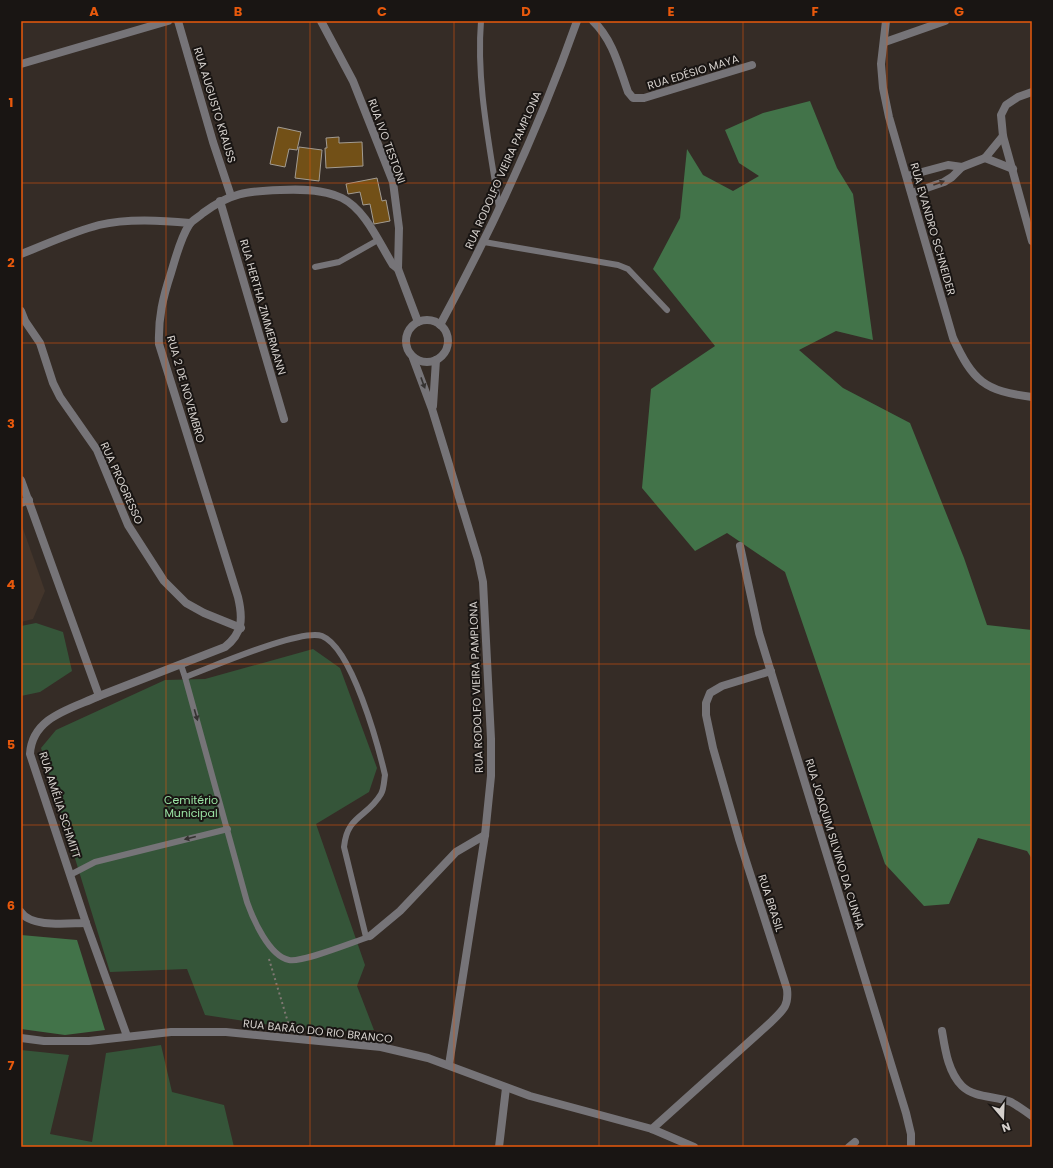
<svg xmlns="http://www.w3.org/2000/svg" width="1053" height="1168" font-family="Poppins,sans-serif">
	<rect width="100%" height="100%" fill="#352c26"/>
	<path fill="#43352b" d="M21,523L45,591L33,619L21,622Z"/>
	<g fill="#355539">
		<path d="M36,623L63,632L72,671L40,692L21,696V626Z"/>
		<path d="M313,649L340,668L377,768L369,792L316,824L365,965L357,986L374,1030L335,1031L290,1028L205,1015L187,969L110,972L41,748L56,730L165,680L205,679Z"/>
		<path d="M161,1045L172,1092L224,1105L234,1147H21V1050L69,1055L50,1134L92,1142L106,1053Z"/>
	</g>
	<g fill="#427349">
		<path d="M810,101L837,168L853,194L873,340L836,331L799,350L843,388L910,423L964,558L987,625L1032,630V859L1027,851L978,838L949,904L924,906L885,864L785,572L727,533L695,551L642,488L651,389L715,346L653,269L680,218L687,149L703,175L733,191L759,176L739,163L725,130L763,113Z"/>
		<path d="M21,935L77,940L105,1030L65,1035L21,1029Z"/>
	</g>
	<g fill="#725017" stroke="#a39c92">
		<path d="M278,127L301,132L297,150L289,149L285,167L270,164Z"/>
		<path d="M339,137V143L362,142L363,166L326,168L325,148H327L326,138Z"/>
		<path d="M299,147L322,150L319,181L295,178Z"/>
		<path d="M377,178L382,201L386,200L390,221L374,224L370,204L363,205L360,192L348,194L346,184Z"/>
	</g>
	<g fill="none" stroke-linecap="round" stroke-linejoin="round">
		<path stroke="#7f7873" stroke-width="2" stroke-dasharray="2 3" stroke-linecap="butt" d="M269,959L290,1029"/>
		<g stroke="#767478" stroke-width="6">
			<path d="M481,21C476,83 490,147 499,208"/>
			<path d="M484,242L618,265L628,269L667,310"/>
			<path d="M315,267L339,262L378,240"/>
			<path d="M181,665L185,677C210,668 301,628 322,636C352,648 378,745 385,775C384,781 384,789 381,794C367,818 347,815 344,847L366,937"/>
			<path d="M185,677L247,902C253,919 269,956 289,960C302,963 353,942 369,937"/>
			<path d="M70,875L95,862L228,829"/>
		</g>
		<g stroke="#767478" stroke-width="8">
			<path d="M178,21L213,142L231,196"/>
			<path d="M321,21L353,81L393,182L399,228L398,269L418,322"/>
			<path d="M593,21C613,40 619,67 628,92L633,98H644L752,65"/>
			<path d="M886,21L881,64L883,88L889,117L953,338C973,381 984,391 1032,397"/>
			<path d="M885,42L945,21"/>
			<path d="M21,64L168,21"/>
			<path d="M1032,92L1018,97L1006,105L1001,115L1003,136L1032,241"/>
			<path d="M985,158L1013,169"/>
			<path d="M907,176L948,165L962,167"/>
			<path d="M912,193L944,182L952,177L962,167L985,158L1003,136"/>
			<path d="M220,201L284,419"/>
			<path d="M21,254C47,244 72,232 99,225C127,218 161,220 190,223"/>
			<path d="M21,311L25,321L40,343L53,383L60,397L97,450L128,525L164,581L186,603L204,613L241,628"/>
			<path d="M21,480L99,696C71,709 32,717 30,754L86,923L127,1036"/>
			<path d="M21,503L29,500"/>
			<path d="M740,546L759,633L906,1113L911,1134V1147"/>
			<path d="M99,696L225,647C243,633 243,618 238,597L159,344C158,318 163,297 171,273C176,257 180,239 189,225C192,220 199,217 203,213C230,193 247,191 280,190C300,189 323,189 342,198C366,210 379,243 393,265L398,269"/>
			<path d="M21,912C31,928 69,923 86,923"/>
			<path d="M370,936L400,911L456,852L485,835"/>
			<path d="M942,1031C945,1049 948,1072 962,1086C974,1098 996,1096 1011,1102C1018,1106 1025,1111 1032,1116"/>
			<path d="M652,1129L771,1022C783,1010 789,1006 787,989L739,839L713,748L706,715V703L710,693L722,686L771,671"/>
			<path d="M499,1147L506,1088"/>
			<path d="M849,1147L855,1142"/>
		</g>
		<g stroke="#767478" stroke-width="8">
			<circle cx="427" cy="341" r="21"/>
			<path d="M440,325C493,227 540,126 577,21"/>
			<path d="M413,358L432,409L478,559L483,582L491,739V776L485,835L449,1065"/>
			<path d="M433,406L436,360"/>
			<path d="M21,1038L44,1041H89L171,1032H226L381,1047L428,1058L530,1096L652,1129L694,1147"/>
		</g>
	</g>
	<defs><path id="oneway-solid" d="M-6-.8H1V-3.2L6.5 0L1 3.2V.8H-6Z"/></defs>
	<g fill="#353231">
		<use href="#oneway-solid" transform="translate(939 183) rotate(-20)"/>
		<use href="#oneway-solid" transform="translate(423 383) rotate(70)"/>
		<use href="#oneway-solid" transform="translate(196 715) rotate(74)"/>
		<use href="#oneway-solid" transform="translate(190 838) rotate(166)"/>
	</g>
	<path fill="none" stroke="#e8590c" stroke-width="1" stroke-opacity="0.55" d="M166,21V1147M310,21V1147M454,21V1147M599,21V1147M743,21V1147M887,21V1147M21,183H1032M21,343H1032M21,504H1032M21,664H1032M21,825H1032M21,985H1032"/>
	<g text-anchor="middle" stroke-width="4" stroke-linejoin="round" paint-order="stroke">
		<g font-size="11" fill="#d5d0cc" stroke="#191513">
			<text transform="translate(693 72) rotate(-17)" y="4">RUA EDÉSIO MAYA</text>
			<text transform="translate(215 105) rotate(73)" y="4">RUA AUGUSTO KRAUSS</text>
			<text transform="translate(387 141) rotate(70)" y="4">RUA IVO TESTONI</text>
			<text transform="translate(503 170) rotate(-66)" y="4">RUA RODOLFO VIEIRA PAMPLONA</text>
			<text transform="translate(933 229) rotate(74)" y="4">RUA EVANDRO SCHNEIDER</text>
			<text transform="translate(263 307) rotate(74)" y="4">RUA HERTHA ZIMMERMANN</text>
			<text transform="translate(186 389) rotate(74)" y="4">RUA 2 DE NOVEMBRO</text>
			<text transform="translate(122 483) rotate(66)" y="4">RUA PROGRESSO</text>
			<text transform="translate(476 687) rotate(-92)" y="4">RUA RODOLFO VIEIRA PAMPLONA</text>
			<text transform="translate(60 805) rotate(72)" y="4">RUA AMÉLIA SCHMITT</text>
			<text transform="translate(835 844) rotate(73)" y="4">RUA JOAQUIM SILVINO DA CUNHA</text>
			<text transform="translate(771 903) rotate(72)" y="4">RUA BRASIL</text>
			<text transform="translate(318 1031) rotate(6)" y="4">RUA BARÃO DO RIO BRANCO</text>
		</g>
		<g font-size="11" fill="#99e2a3" stroke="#191513">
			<text x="191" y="804">Cemitério<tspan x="191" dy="13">Municipal</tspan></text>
		</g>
	</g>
	<rect width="1053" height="1168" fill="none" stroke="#191513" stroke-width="44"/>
	<g transform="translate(1003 1118) rotate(161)" stroke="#191513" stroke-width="3" paint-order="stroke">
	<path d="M0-3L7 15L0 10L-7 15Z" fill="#d5d0cc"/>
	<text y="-6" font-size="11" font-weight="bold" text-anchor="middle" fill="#d5d0cc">N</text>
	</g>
	<rect x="22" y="22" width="1009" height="1124" fill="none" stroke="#e8590c" stroke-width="1.5"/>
	<g font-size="13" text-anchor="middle" font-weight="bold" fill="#e8590c">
		<text x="94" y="16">A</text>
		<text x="238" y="16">B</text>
		<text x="382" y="16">C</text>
		<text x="526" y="16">D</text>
		<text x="671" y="16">E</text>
		<text x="815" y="16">F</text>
		<text x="959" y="16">G</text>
		<text x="11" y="107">1</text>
		<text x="11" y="267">2</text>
		<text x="11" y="428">3</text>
		<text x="11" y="589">4</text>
		<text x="11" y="749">5</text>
		<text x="11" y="910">6</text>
		<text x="11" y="1070">7</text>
	</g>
</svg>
